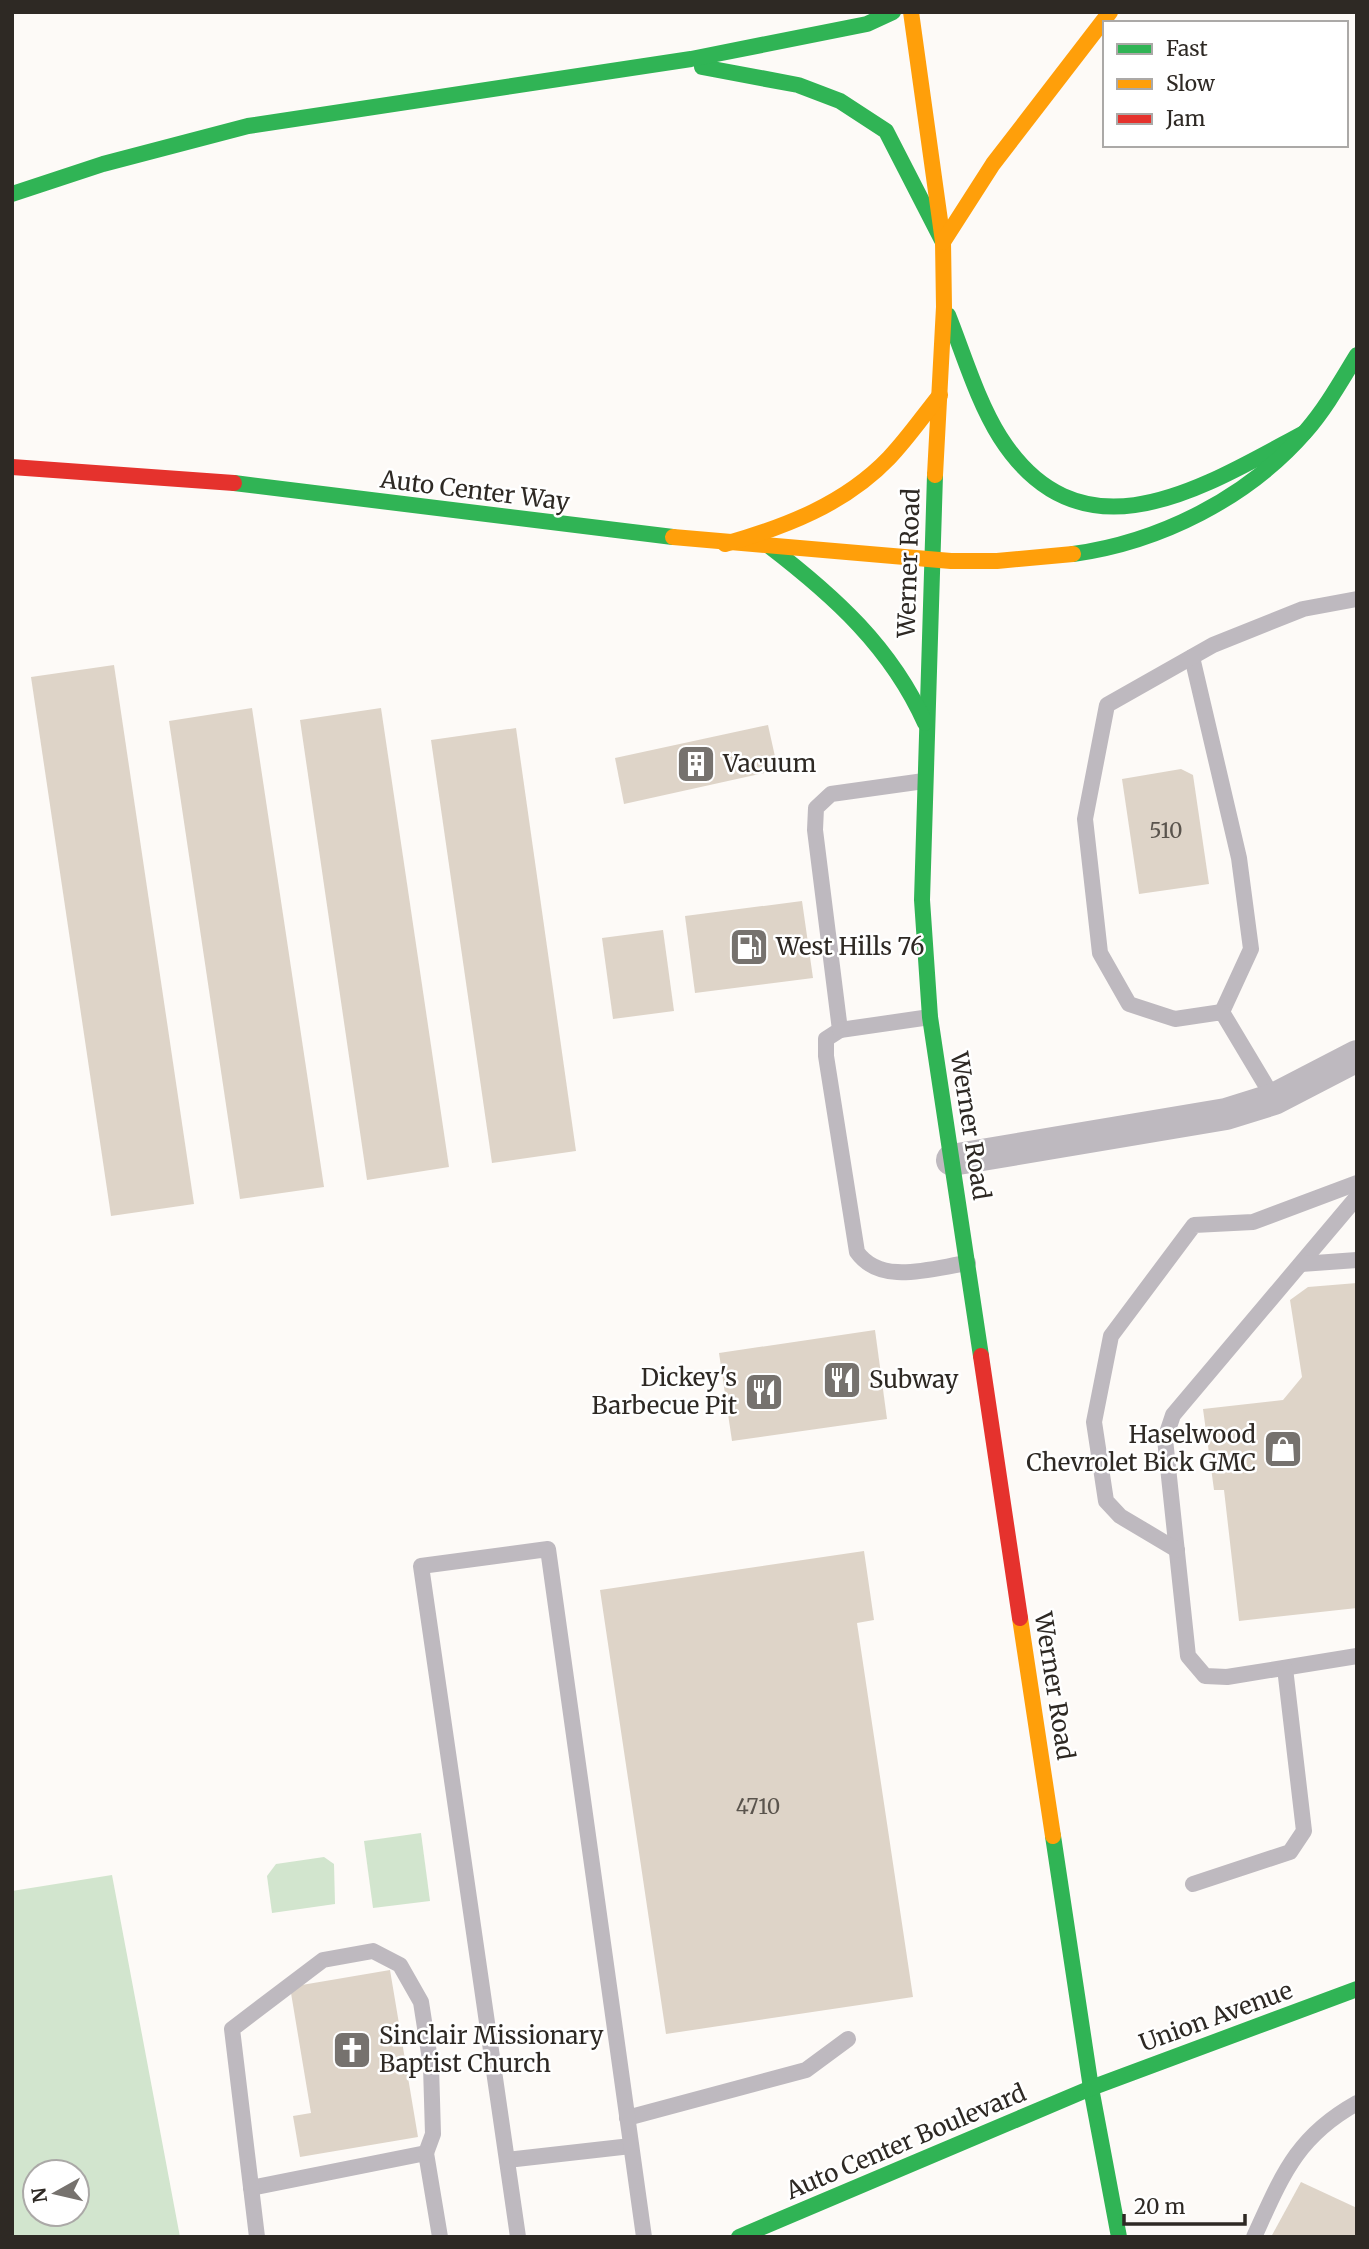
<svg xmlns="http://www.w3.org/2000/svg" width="1369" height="2249" font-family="Merriweather,serif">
	<rect width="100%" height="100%" fill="#fdfaf7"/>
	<g fill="#d2e5ce" fill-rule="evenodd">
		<path d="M421,1833L430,1901L373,1908L364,1841Z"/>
		<path d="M324,1857L334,1864L335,1904L272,1913L267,1876L276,1864Z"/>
		<path d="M112,1875L180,2237H12V1891ZM35,2172H77V2214H35Z"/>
	</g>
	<g fill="#ded4c8">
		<path d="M114,665L194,1204L111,1216L31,677Z"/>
		<path d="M252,708L324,1187L240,1199L169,721Z"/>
		<path d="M381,708L449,1167L367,1180L300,720Z"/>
		<path d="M768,725L778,770L624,804L615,758Z"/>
		<path d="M516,728L576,1151L492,1163L431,740Z"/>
		<path d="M1181,769L1193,775L1209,884L1139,894L1122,779Z"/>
		<path d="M802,901L813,978L695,993L685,916Z"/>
		<path d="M663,930L674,1011L613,1019L602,938Z"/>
		<path d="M1357,1283V1608L1239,1621L1224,1490H1214L1203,1409L1283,1400L1302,1377L1290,1300L1308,1287Z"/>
		<path d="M875,1330L887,1419L732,1441L719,1353Z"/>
		<path d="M864,1551L874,1620L857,1623L913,1997L666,2034L600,1590Z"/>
		<path d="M390,1970L418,2137L300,2157L293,2116L311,2113L290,1987Z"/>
		<path d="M1301,2182L1357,2208V2237H1271Z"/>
	</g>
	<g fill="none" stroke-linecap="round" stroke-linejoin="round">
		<g stroke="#beb9bf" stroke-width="16">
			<path d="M1192,657L1239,858L1251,949L1222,1012"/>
			<path d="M924,781L831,794L816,808L815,830L840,1030L826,1039V1056L857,1252C881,1286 932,1268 968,1263"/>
			<path d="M840,1030L930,1017"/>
			<path d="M1274,1099L1222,1012L1175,1019L1129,1004L1100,953L1085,819L1107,705L1213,645L1303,609L1357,599"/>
			<path d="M1357,1197L1173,1415L1165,1439L1188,1656L1205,1676L1227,1677L1357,1656"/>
			<path d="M1301,1264L1357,1260"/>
			<path d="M1177,1550L1120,1516L1106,1501L1094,1422L1111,1336L1194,1225L1253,1222L1357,1183"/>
			<path d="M1193,1884L1290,1852L1304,1831L1285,1668"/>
			<path d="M627,2118L806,2070L848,2039"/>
			<path d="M507,2160L631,2146"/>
			<path d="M251,2188L426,2153L440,2237"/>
			<path d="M257,2237L232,2029L323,1960L373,1951L400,1965L421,2002L431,2066L433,2134L426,2153"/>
			<path d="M518,2237L421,1566L548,1549L644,2237"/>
			<path d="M1254,2237C1282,2176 1296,2137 1357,2103"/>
		</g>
		<path stroke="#beb9bf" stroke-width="32" d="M952,1160L1226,1114L1274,1099L1357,1056"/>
		<g stroke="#30b455" stroke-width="16">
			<path d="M702,67L798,85L840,101L886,131L943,242"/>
			<path d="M12,194L103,164L248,126L691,59L867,24L893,12"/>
			<path d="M948,315C964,355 977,400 1000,437C1082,566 1205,486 1304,433"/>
			<path d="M935,475L922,900L930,1017L981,1356"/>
			<path d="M234,483L673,537"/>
			<path d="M769,546C834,596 891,647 925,723"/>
			<path d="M1073,554C1160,542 1248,498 1306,431C1326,408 1341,381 1357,355"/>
			<path d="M1053,1836L1091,2088"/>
			<path d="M1091,2088L1119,2237"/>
			<path d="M739,2237L1091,2088L1357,1989"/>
		</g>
		<g stroke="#ff9f0a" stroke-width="16">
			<path d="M911,12L943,242L944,307L935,475"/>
			<path d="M943,242L993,164L1110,12"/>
			<path d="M673,537L951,561H997L1073,554"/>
			<path d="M725,544C785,527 845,504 889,458C908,438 923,416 940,395"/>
			<path d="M1020,1618L1053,1836"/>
		</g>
		<g stroke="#e5322d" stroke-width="16">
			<path d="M12,467L234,483"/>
			<path d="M981,1356L1020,1618"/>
		</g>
	</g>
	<defs>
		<g id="building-square" transform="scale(2.0125)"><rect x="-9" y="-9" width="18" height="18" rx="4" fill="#76726e" stroke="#fff"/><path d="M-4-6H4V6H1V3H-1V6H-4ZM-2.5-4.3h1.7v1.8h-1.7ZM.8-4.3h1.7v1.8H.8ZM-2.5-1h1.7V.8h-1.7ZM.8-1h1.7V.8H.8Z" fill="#fff"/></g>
		<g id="fuel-square" transform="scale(2.0125)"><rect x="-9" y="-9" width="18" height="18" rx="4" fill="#76726e" stroke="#fff"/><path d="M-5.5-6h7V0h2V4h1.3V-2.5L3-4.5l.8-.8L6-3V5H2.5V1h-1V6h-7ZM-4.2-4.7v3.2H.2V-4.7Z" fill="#fff"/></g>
		<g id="restaurant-square" transform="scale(2.0125)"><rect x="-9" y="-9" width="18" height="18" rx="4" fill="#76726e" stroke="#fff"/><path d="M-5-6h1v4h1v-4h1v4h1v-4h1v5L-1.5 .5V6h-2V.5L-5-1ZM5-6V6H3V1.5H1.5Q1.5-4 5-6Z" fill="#fff"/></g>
		<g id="shop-square" transform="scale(2.0125)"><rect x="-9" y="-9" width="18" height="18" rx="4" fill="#76726e" stroke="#fff"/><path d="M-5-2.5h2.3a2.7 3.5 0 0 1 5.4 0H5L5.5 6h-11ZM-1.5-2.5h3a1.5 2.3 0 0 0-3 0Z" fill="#fff"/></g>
		<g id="church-square" transform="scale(2.0125)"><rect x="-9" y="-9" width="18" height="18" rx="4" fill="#76726e" stroke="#fff"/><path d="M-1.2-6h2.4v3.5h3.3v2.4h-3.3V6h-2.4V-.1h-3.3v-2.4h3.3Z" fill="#fff"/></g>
	</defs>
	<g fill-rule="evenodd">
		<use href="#building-square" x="696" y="764"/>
		<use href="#fuel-square" x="749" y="947"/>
		<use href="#restaurant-square" x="842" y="1380"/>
		<use href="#restaurant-square" x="764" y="1392"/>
		<use href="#shop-square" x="1283" y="1449"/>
		<use href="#church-square" x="352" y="2050"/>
	</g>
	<g text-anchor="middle" stroke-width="5" stroke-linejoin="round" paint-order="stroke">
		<g font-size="21" fill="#5a544d">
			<text x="1166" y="838">510</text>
			<text x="758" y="1814">4710</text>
		</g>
		<g font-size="24" fill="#2e2924" stroke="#fff">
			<text transform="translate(475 491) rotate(7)" y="8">Auto Center Way</text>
			<text transform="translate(909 563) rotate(-88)" y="8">Werner Road</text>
			<text transform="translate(970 1126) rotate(81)" y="8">Werner Road</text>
			<text transform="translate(1054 1686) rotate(81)" y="8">Werner Road</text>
			<text transform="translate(1216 2017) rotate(-20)" y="8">Union Avenue</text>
			<text transform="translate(906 2142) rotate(-23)" y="8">Auto Center Boulevard</text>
		</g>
		<g font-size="24" fill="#2e2924" stroke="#fff" text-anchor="start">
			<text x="723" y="772">Vacuum</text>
			<text x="776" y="955">West Hills 76</text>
			<text x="737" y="1386" text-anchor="end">Dickey's<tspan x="737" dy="28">Barbecue Pit</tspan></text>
			<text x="869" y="1388">Subway</text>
			<text x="1256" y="1443" text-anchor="end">Haselwood<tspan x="1256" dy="28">Chevrolet Bick GMC</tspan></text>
			<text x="379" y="2044">Sinclair Missionary<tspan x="379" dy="28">Baptist Church</tspan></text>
		</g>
	</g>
	<rect width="1369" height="2249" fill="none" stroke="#2e2924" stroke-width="28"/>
	<rect x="1103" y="21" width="245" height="126" fill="#ffffff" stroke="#aba9a7" stroke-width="2"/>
	<rect x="1117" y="44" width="35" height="10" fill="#30b455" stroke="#aba9a7" stroke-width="2"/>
	<text x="1166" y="56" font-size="21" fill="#2e2924">Fast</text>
	<rect x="1117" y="79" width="35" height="10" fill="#ff9f0a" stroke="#aba9a7" stroke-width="2"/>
	<text x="1166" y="91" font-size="21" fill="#2e2924">Slow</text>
	<rect x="1117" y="114" width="35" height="10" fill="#e5322d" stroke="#aba9a7" stroke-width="2"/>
	<text x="1166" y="126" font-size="21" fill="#2e2924">Jam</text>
	<g transform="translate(56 2193) rotate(262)"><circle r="33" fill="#ffffff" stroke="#aba9a7" stroke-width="2"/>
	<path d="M0-5L12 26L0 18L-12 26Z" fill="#76726e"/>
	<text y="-10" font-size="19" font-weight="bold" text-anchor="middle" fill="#2e2924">N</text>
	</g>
	<path d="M1124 2214v10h121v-10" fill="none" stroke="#2e2924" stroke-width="3.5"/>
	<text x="1134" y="2214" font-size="21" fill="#2e2924" stroke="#ffffff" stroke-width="5" paint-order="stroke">20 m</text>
</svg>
